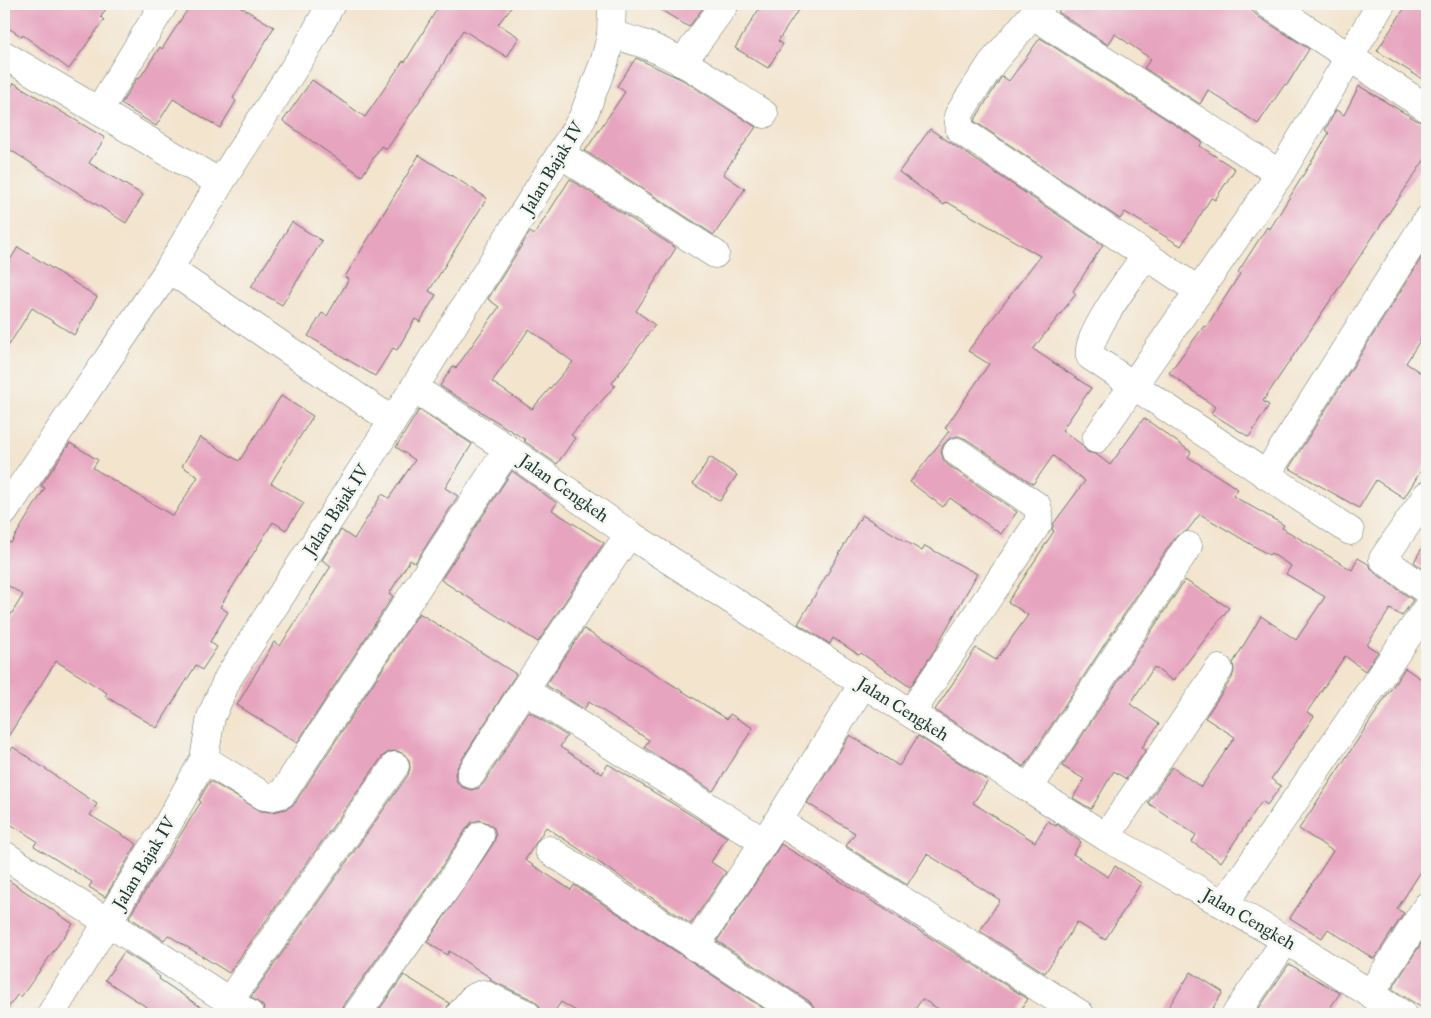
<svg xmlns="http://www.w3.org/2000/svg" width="1431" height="1018" font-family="'IM FELL Great Primer',serif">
	<rect width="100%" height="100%" fill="#f6f6f2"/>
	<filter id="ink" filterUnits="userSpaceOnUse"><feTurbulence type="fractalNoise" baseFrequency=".02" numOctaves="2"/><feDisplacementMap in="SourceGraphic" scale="10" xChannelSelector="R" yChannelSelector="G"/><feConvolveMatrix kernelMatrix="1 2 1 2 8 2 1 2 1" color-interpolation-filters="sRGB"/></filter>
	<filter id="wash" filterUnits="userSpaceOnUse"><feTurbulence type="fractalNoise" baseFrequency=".0096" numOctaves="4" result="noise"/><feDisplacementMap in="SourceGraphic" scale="20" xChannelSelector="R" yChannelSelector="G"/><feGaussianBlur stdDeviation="1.12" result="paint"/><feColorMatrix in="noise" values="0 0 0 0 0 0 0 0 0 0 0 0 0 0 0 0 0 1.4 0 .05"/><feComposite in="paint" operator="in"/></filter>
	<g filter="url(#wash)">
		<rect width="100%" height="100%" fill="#f3e4ce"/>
		<g id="blocks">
			<g fill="#e7a4bf" fill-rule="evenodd">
				<path d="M4,4H109L101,17L104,20L69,69L23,35L22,37L4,25Z"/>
				<path d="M191,4H236L274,27L233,98L236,101L220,128L173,99L156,126L121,104L137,78L139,79L160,47L162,49Z"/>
				<path d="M440,4H514L498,24L519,37L507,57L463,30L433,81L387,149L381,146L362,176L283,121L312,80L365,117L403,61L405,62Z"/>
				<path d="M651,4H706L689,27Z"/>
				<path d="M762,4H802L778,41L783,44L768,68L735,48Z"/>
				<path d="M1064,4H1244L1259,17L1309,49L1287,85L1285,84L1258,124L1208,90L1200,104L1144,68L1151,59L1115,34L1108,45L1058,12Z"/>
				<path d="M1407,4H1427V82L1377,51Z"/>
				<path d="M1040,38L1202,142L1200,146L1235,169L1215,200L1211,198L1181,246L1125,212L1120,219L974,121L1002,76L1009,81Z"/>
				<path d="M636,58L683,80L756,127L723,174L745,189L714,235L585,151L625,92L617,86Z"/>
				<path d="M14,83L105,138L89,163L143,195L126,223L4,146V85L10,89Z"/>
				<path d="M1359,86L1418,121L1427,123V156L1263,401L1269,405L1249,437L1211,413L1215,407L1169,373L1204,326L1206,327L1240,274L1238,272L1267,227L1270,229L1329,133L1325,130L1336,110L1344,115Z"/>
				<path d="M930,129L1103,245L1073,291L1076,294L1033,349L1091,388L1062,430L1081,444L1087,452L1096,454L1110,465L1144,418L1191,452L1188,457L1238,489L1233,496L1284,525L1282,528L1352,570L1358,558L1368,564L1374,572L1413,600L1402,616L1390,609L1367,645L1378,652L1365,671L1345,656L1307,712L1314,716L1271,779L1281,786L1267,805L1262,801L1221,862L1192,842L1196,835L1148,803L1172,767L1201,787L1235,737L1205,718L1232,678L1234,671L1233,663L1261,616L1296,640L1325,597L1286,574L1291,566L1271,553L1269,555L1200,514L1187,531L1175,537L1024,767L935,710L976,648L996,660L1028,615L1008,602L1054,531L1052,530L1054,523L1085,481L1053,456L1033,484L966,439L958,436L950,438L944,444L941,451L943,459L948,465L1017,512L1001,534L950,498L943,507L910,482L949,431L945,428L989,364L968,351L1040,256L947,202L944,205L899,172Z"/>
				<path d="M419,155L487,198L429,291L436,295L420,322L415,319L397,350L393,348L375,376L308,336L322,313L327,316L349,279L345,277Z"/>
				<path d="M570,179L676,248L636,311L655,325L612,383L615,386L571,435L575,438L557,464L524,441L526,440L440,386L453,366L456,368L499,307L488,299L530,232L534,235ZM529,329L573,362L532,409L492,382Z"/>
				<path d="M292,222L322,241L282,305L251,287Z"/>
				<path d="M18,247L97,297L74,335L32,308L4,353V270Z"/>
				<path d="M1427,249V329L1406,363L1427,377V461L1404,498L1376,480L1359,508L1289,468Z"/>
				<path d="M281,396L313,416L271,483L304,503L286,530L273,522L220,607L228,612L210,642L217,647L202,670L196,665L157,728L105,696L107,693L56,661L4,743V626L23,595L4,583V538L11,543L45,488L41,486L70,443L98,460L93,468L173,516L198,477L182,466L200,437L239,461Z"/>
				<path d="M419,410L472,444L445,488L458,496L415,563L410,560L389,594L393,596L297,743L237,705L274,642L280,646L331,566L322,560L341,530L354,539L382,494L389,498L415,460L396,447Z"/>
				<path d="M710,457L737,475L720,501L693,484Z"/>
				<path d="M512,471L557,503L552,510L604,543L538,642L441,580Z"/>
				<path d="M862,515L922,551L925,546L977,574L934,651L910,687L861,653L859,655L833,638L830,644L798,624Z"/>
				<path d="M1427,539V572L1414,562Z"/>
				<path d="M1185,580L1229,608L1173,681L1154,667L1130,704L1159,724L1142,747L1146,750L1126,779L1114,771L1091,809L1073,798L1084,779L1062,766Z"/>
				<path d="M419,613L516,674L458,766L455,774L457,782L462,787L471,790L479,788L484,783L529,712L567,736L560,747L602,774L608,764L727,837L711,862L726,872L691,924L546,827L525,860L571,890L574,885L772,1014H581L561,1002L553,1014H541L539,1005L533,1000L490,980L491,978L449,951L447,955L427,942L493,844L496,836L494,828L488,823L480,820L472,822L467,828L437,874L344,1005L342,1014H265L263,1006L251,997L408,775L410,768L409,760L404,754L397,751L389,752L382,757L229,973L168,935L164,940L129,917L201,802L199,800L210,781L261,811L273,812L286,809L295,803Z"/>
				<path d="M584,629L727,719L730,714L753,728L713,791L644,747L649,740L589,702L584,709L546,685Z"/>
				<path d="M1405,668L1427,683V862L1397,909L1404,913L1374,959L1328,929L1322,938L1290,918L1333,851L1299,829Z"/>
				<path d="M850,735L899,766L918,736L988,781L973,803L1035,842L1048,821L1056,826L1057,824L1081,842L1073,854L1108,877L1115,866L1141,883L1105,940L1077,922L1045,973L980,931L1000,900L927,854L907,885L846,846L855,833L807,803Z"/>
				<path d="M13,747L97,804L90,815L137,844L105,897L89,887L92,882L34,846L37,841L4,820V762Z"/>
				<path d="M781,844L1028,999L1018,1014H947L922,999L912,1014H816L814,1007L809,1001L717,941Z"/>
				<path d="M4,877L73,924L21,997L17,995L4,1014Z"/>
				<path d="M1427,934V1011L1392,989Z"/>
				<path d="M124,952L148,967L160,977L159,979L211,1014H157L105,980Z"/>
				<path d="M1289,964L1340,993L1326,1014H1255Z"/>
				<path d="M1191,972L1223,992L1209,1014H1164Z"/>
				<path d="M404,975L449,1003L445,1014H376Z"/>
			</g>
		</g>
	</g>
	<g filter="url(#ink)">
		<use href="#blocks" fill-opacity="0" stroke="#69776a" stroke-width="1"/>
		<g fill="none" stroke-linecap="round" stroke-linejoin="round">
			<g stroke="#69776a" stroke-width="29">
				<g id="minor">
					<path d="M1042,4L992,63L967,101L958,116L960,130L1199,291"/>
					<path d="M1268,4L1427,108"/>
					<path d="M1033,15L1280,174"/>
					<path d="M611,35C668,45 716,84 764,114"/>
					<path d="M4,55L220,183L169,269L393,421"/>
					<path d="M682,63L725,4"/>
					<path d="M99,110L164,4"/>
					<path d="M562,155L715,254"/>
					<path d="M220,183L307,48L331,4"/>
					<path d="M1146,255C1134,272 1084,338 1090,356L1350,531"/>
					<path d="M414,388L508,449L629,534L755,615L1106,837L1286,940L1402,1014"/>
					<path d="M1096,439L1280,174L1381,4"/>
					<path d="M1266,475L1427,220"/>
					<path d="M1427,495L1383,559L1427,591"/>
					<path d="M4,512L169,269"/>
					<path d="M524,690L764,842"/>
					<path d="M911,713L1038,523L1039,514L1037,506L957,452"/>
					<path d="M204,759L264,796L270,797L282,794L508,449"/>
					<path d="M471,774L524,690L629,534"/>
					<path d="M1029,788L1188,546"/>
					<path d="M778,821L1080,1014"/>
					<path d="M1106,837L1219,669"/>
					<path d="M549,850L800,1014"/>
					<path d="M4,855L249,1014"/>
					<path d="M1224,904L1427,608"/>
					<path d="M695,947L778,821L863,684"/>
					<path d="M1371,993L1427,906"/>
					<path d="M229,1001L395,766"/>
					<path d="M51,1014L169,822L204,759L211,717L228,678L414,388L582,119L605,60L611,35L612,4"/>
					<path d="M357,1014L450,883L480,836"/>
					<path d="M460,1014L473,998L483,994L526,1014"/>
					<path d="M1236,1014L1286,940"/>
				</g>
			</g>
			<use href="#minor" stroke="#fff" stroke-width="28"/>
		</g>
	</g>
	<g text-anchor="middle" stroke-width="5" stroke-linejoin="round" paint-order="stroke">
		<g font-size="18" fill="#1f3d34" stroke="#f6f6f2">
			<text transform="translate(552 168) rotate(-59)" y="6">Jalan Bajak IV</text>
			<text transform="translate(564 488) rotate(35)" y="6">Jalan Cengkeh</text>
			<text transform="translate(336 510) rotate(-57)" y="6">Jalan Bajak IV</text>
			<text transform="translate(903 709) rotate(32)" y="6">Jalan Cengkeh</text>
			<text transform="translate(144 863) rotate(-59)" y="6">Jalan Bajak IV</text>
			<text transform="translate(1249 919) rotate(30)" y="6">Jalan Cengkeh</text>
		</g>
	</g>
	<rect width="1431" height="1018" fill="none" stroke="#f6f6f2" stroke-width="20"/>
</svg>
